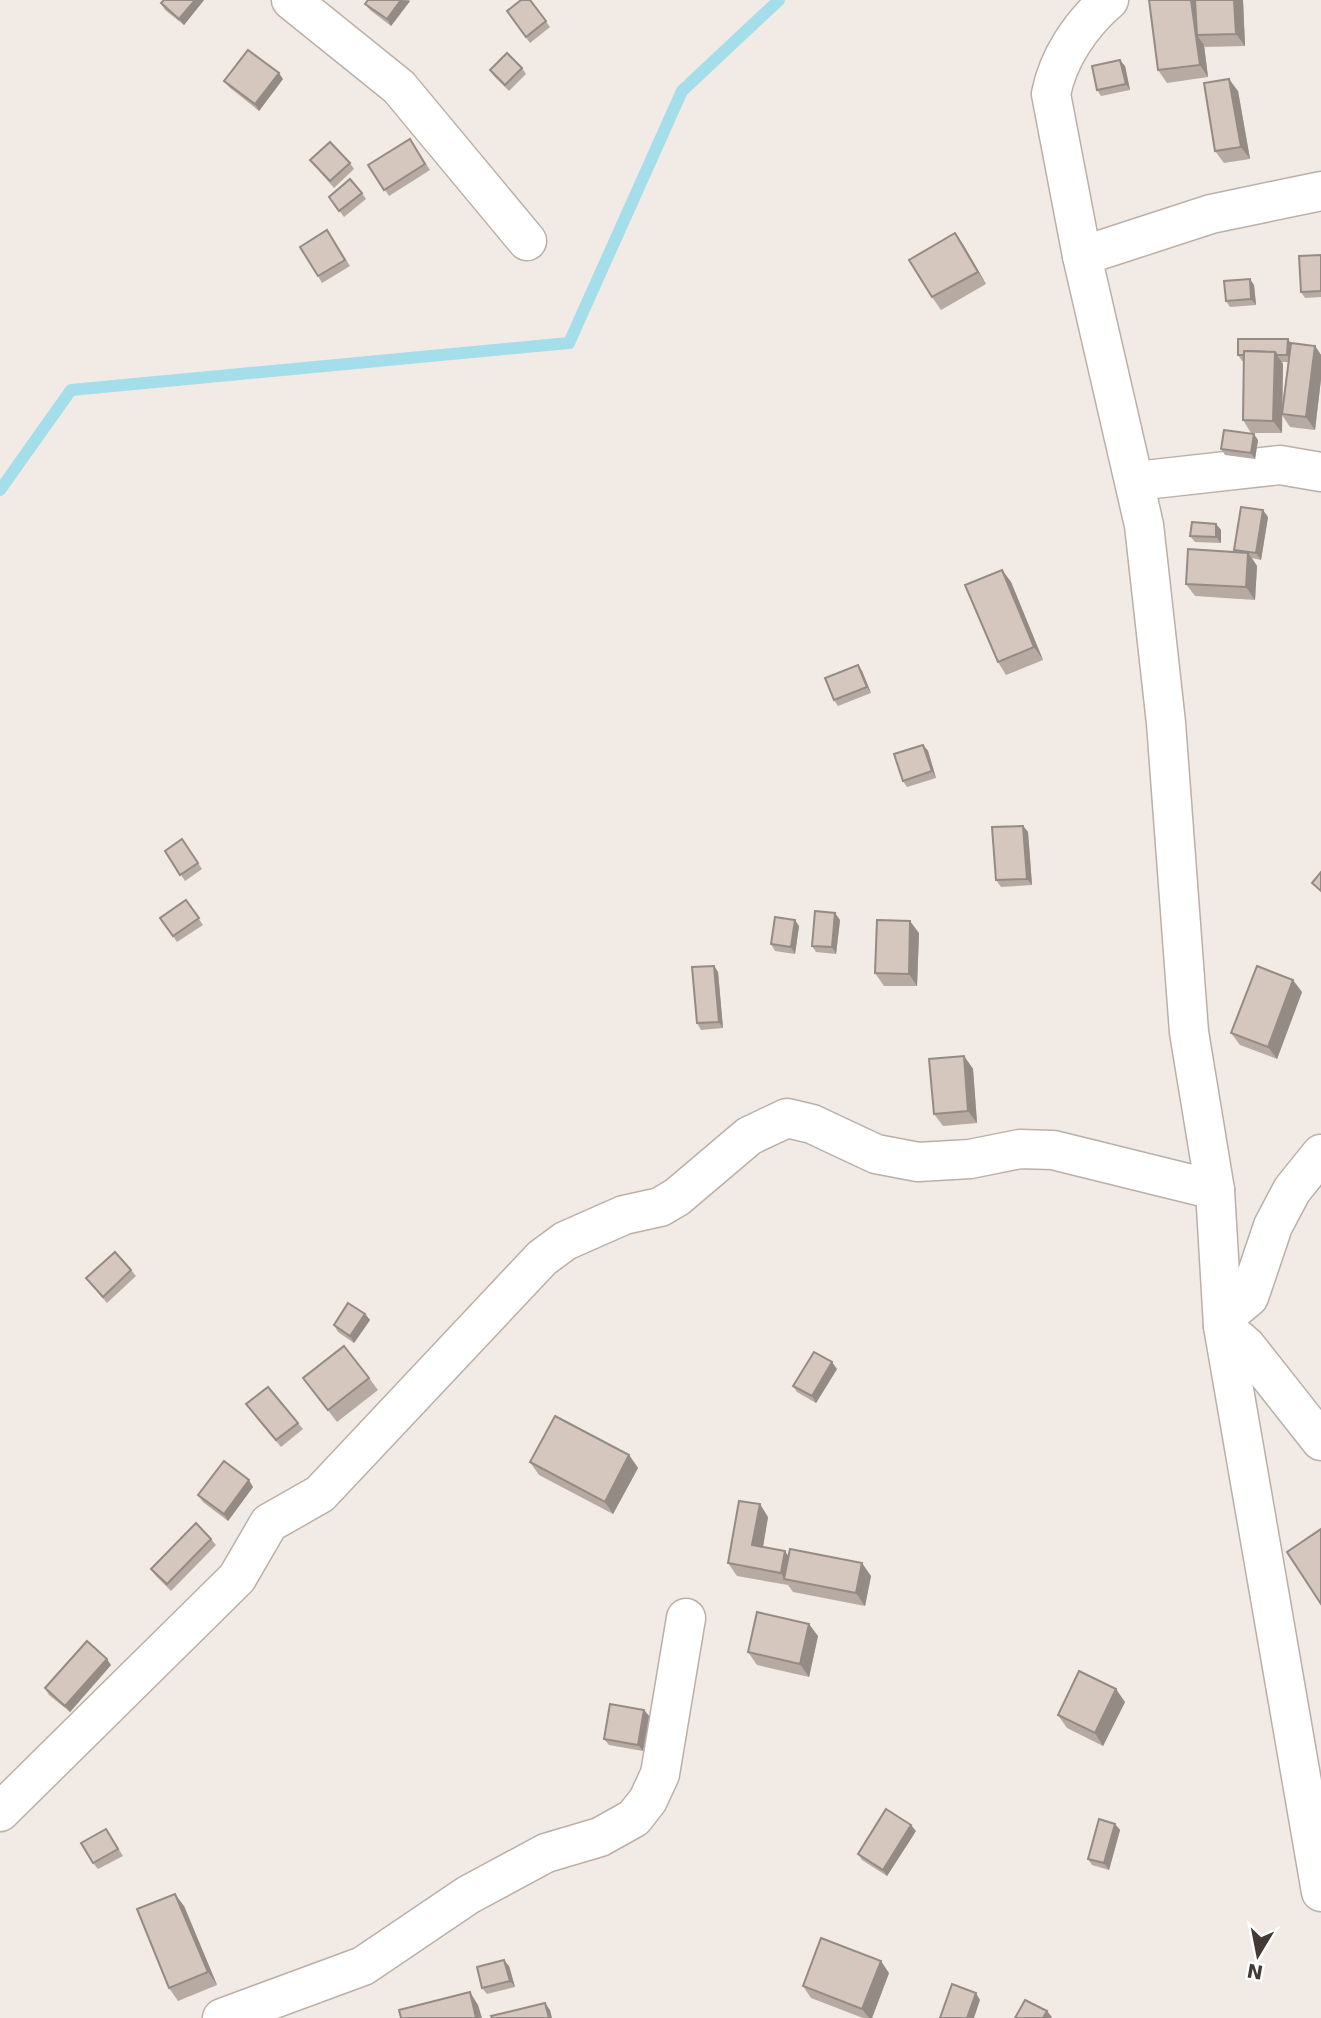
<svg xmlns="http://www.w3.org/2000/svg" width="1321" height="2018" font-family="'DejaVu Sans',sans-serif">
	<rect width="100%" height="100%" fill="#f1eae5"/>
	<g fill="none" stroke-linecap="round" stroke-linejoin="round">
		<path stroke="#a4deea" stroke-width="12" d="M0,490L71,390L569,343L682,91L779,0"/>
		<g stroke="#bbb0a8" stroke-width="41">
			<g id="minor">
				<path d="M291,0L399,87L527,241"/>
				<path d="M1109,0C1081,24 1058,58 1051,94L1082,256L1144,525L1166,723L1189,1032L1215,1190L1223,1326L1321,1892"/>
				<path d="M1082,256L1211,214L1321,191"/>
				<path d="M1136,481L1280,465L1321,472"/>
				<path d="M1223,1309L1237,1307L1249,1297L1273,1226L1292,1190L1321,1154"/>
				<path d="M1223,1326L1246,1346L1321,1441"/>
				<path d="M0,1812L237,1578L269,1523L320,1494L542,1258L565,1241L624,1215L660,1207L677,1197L749,1136L787,1118L812,1124L876,1154L918,1162L970,1159L1020,1149L1053,1150L1215,1190"/>
				<path d="M222,2018L363,1966L468,1895L546,1853L600,1837L634,1818L648,1800L660,1774L686,1618"/>
			</g>
		</g>
		<use href="#minor" stroke="#fff" stroke-width="38"/>
	</g>
	<g fill="#b7aaa3" fill-rule="evenodd">
		<path d="M204,0L184,25L165,10L161,3Z"/>
		<path d="M368,0H409L410,1L391,26L370,10L365,4Z"/>
		<path d="M530,0L550,27L530,43L507,11Z"/>
		<path d="M1149,0H1243L1245,46L1205,47L1204,45L1208,77L1167,83L1158,70Z"/>
		<path d="M1125,66L1130,90L1101,96L1097,90Z"/>
		<path d="M522,68L526,74L509,91L494,76L490,70Z"/>
		<path d="M283,79L259,111L229,87L224,81Z"/>
		<path d="M1238,91L1250,159L1224,163L1215,151Z"/>
		<path d="M410,139L430,170L389,196L368,165Z"/>
		<path d="M310,160L350,163L354,169L334,188Z"/>
		<path d="M362,193L366,199L344,217L329,197Z"/>
		<path d="M955,233L964,246L986,284L941,310L932,297Z"/>
		<path d="M332,237L350,266L322,283L318,276Z"/>
		<path d="M1321,255V297L1305,298L1301,292Z"/>
		<path d="M1254,285L1256,305L1230,307L1226,301Z"/>
		<path d="M1291,343L1315,346L1321,355V379L1315,430L1290,427L1282,415V433H1251L1243,420L1244,361H1242L1238,355ZM1282,362H1288L1282,408L1283,364Z"/>
		<path d="M1258,440L1255,459L1225,455L1221,449Z"/>
		<path d="M1268,517L1261,560L1252,558L1257,566L1255,600L1195,596L1186,584L1237,553L1234,550Z"/>
		<path d="M1216,524L1221,530V543L1195,542L1190,536Z"/>
		<path d="M1002,570L1011,582L1043,660L1006,675L998,662Z"/>
		<path d="M862,671L871,693L838,706L834,700Z"/>
		<path d="M923,745L928,751L936,778L907,787L903,781Z"/>
		<path d="M1023,826L1028,832L1032,885L1001,887L996,880Z"/>
		<path d="M182,839L202,869L185,881L165,851Z"/>
		<path d="M186,900L203,925L177,942L160,918Z"/>
		<path d="M840,920L836,954L816,952L812,946Z"/>
		<path d="M799,926L795,954L775,951L771,944Z"/>
		<path d="M919,933L917,986H884L875,973Z"/>
		<path d="M714,966L718,972L723,1028L701,1030L697,1023Z"/>
		<path d="M1302,992L1277,1059L1240,1045L1231,1033Z"/>
		<path d="M964,1056L973,1069L977,1123L943,1126L934,1114Z"/>
		<path d="M131,1270L136,1276L107,1303L86,1278Z"/>
		<path d="M365,1314L370,1320L354,1343L338,1332L334,1325Z"/>
		<path d="M837,1369L816,1403L797,1392L793,1386Z"/>
		<path d="M303,1378H369L378,1390L337,1422Z"/>
		<path d="M246,1404L298,1423L303,1429L281,1447Z"/>
		<path d="M629,1455L638,1468L613,1514L539,1475L530,1462Z"/>
		<path d="M253,1487L228,1521L203,1502L198,1495Z"/>
		<path d="M768,1517L763,1547L789,1557L871,1576L865,1606L793,1592L788,1585L737,1576L728,1563Z"/>
		<path d="M211,1539L216,1545L171,1591L155,1575L151,1569Z"/>
		<path d="M818,1636L809,1677L757,1665L748,1652Z"/>
		<path d="M111,1665L70,1712L49,1695L45,1688Z"/>
		<path d="M1125,1702L1103,1746L1067,1728L1058,1715Z"/>
		<path d="M644,1710L649,1716L643,1751L609,1745L604,1739Z"/>
		<path d="M1115,1824L1120,1830L1109,1870L1092,1865L1088,1859Z"/>
		<path d="M106,1829L123,1856L98,1869L93,1863Z"/>
		<path d="M916,1831L887,1876L862,1860L858,1854Z"/>
		<path d="M184,1906L217,1985L178,2001L169,1988Z"/>
		<path d="M509,1966L515,1987L487,1994L482,1988Z"/>
		<path d="M889,1973L872,2018H863L811,1998L803,1986Z"/>
	</g>
	<g fill="#958b85">
		<path d="M195,0H204L184,25L179,19Z"/>
		<path d="M401,0L410,1L391,26L387,19Z"/>
		<path d="M1191,0H1198L1197,35L1204,45L1208,77L1200,65Z"/>
		<path d="M1234,0H1243L1245,46L1236,34Z"/>
		<path d="M1120,60L1125,66L1130,90L1126,84Z"/>
		<path d="M279,73L283,79L259,111L255,104Z"/>
		<path d="M1229,79L1238,91L1250,159L1241,147Z"/>
		<path d="M955,233L964,246L986,284L978,272Z"/>
		<path d="M1250,279L1254,285L1256,305L1251,299Z"/>
		<path d="M1288,339L1292,345V362L1287,355Z"/>
		<path d="M1315,346L1321,355V379L1315,430L1306,417Z"/>
		<path d="M1275,352L1283,364L1282,433L1273,421Z"/>
		<path d="M1254,434L1258,440L1255,459L1251,453Z"/>
		<path d="M1263,510L1268,517L1261,560L1256,553Z"/>
		<path d="M1216,524L1221,530V543L1216,537Z"/>
		<path d="M1248,553L1257,566L1255,600L1246,587Z"/>
		<path d="M1002,570L1011,582L1043,660L1034,647Z"/>
		<path d="M858,665L862,671L871,693L867,687Z"/>
		<path d="M923,745L928,751L936,778L932,771Z"/>
		<path d="M1023,826L1028,832L1032,885L1027,879Z"/>
		<path d="M835,913L840,920L836,954L832,947Z"/>
		<path d="M795,920L799,926L795,954L791,947Z"/>
		<path d="M910,921L919,933L917,986L909,974Z"/>
		<path d="M714,966L718,972L723,1028L719,1022Z"/>
		<path d="M1293,980L1302,992L1277,1059L1268,1047Z"/>
		<path d="M964,1056L973,1069L977,1123L968,1111Z"/>
		<path d="M365,1314L370,1320L354,1343L350,1336Z"/>
		<path d="M832,1362L837,1369L816,1403L812,1396Z"/>
		<path d="M629,1455L638,1468L613,1514L605,1502Z"/>
		<path d="M249,1480L253,1487L228,1521L224,1514Z"/>
		<path d="M760,1504L768,1517L761,1558L752,1545Z"/>
		<path d="M785,1551L793,1563L785,1580L781,1573Z"/>
		<path d="M862,1563L871,1576L865,1606L856,1593Z"/>
		<path d="M809,1624L818,1636L809,1677L800,1664Z"/>
		<path d="M107,1659L111,1665L70,1712L65,1706Z"/>
		<path d="M1116,1689L1125,1702L1103,1746L1095,1733Z"/>
		<path d="M644,1710L649,1716L643,1751L638,1745Z"/>
		<path d="M1115,1824L1120,1830L1109,1870L1104,1863Z"/>
		<path d="M911,1825L916,1831L887,1876L883,1870Z"/>
		<path d="M175,1894L184,1906L217,1985L208,1972Z"/>
		<path d="M504,1960L509,1966L515,1987L510,1981Z"/>
		<path d="M881,1961L889,1973L872,2018H869L862,2009Z"/>
		<path d="M470,1992L478,2005L482,2018H476Z"/>
		<path d="M976,1993L980,2000L974,2018H967Z"/>
		<path d="M545,2003L550,2010L552,2018H549Z"/>
		<path d="M1047,2011L1052,2017L1051,2018H1043Z"/>
	</g>
	<g fill="#d5c6be" stroke="#958b85" stroke-width="2">
		<path d="M164,0H195L179,19L161,3Z"/>
		<path d="M368,0H401L387,19L365,4Z"/>
		<path d="M521,0H530L546,21L526,37L507,11Z"/>
		<path d="M1149,0H1191L1200,65L1158,70Z"/>
		<path d="M1195,0H1234L1236,34L1197,35Z"/>
		<path d="M248,50L279,73L255,104L224,81Z"/>
		<path d="M507,53L522,68L505,85L490,70Z"/>
		<path d="M1120,60L1126,84L1097,90L1092,66Z"/>
		<path d="M1229,79L1241,147L1215,151L1204,83Z"/>
		<path d="M410,139L425,164L384,190L368,165Z"/>
		<path d="M330,142L350,163L330,181L310,160Z"/>
		<path d="M350,179L362,193L339,211L329,197Z"/>
		<path d="M327,230L345,260L318,276L300,247Z"/>
		<path d="M955,233L978,272L932,297L909,260Z"/>
		<path d="M1321,255V291L1301,292L1299,256Z"/>
		<path d="M1250,279L1251,299L1226,301L1224,281Z"/>
		<path d="M1238,339H1288L1287,355H1277L1275,352L1244,351V355H1238Z"/>
		<path d="M1291,343L1315,346L1306,417L1282,414Z"/>
		<path d="M1244,351L1275,352L1273,421L1243,420Z"/>
		<path d="M1224,430L1254,434L1251,453L1221,449Z"/>
		<path d="M1241,507L1263,510L1256,553L1234,550Z"/>
		<path d="M1192,522L1216,524V537L1190,536Z"/>
		<path d="M1188,549L1248,553L1246,587L1186,584Z"/>
		<path d="M1002,570L1034,647L998,662L965,585Z"/>
		<path d="M858,665L867,687L834,700L825,678Z"/>
		<path d="M923,745L932,771L903,781L894,754Z"/>
		<path d="M1023,826L1027,879L996,880L992,827Z"/>
		<path d="M182,839L198,863L180,875L165,851Z"/>
		<path d="M1321,872V891L1312,883Z"/>
		<path d="M186,900L199,918L173,936L160,918Z"/>
		<path d="M815,911L835,913L832,947L812,946Z"/>
		<path d="M775,917L795,920L791,947L771,944Z"/>
		<path d="M877,920L910,921L909,974L875,973Z"/>
		<path d="M714,966L719,1022L697,1023L692,967Z"/>
		<path d="M1257,966L1293,980L1268,1047L1231,1033Z"/>
		<path d="M964,1056L968,1111L934,1114L929,1059Z"/>
		<path d="M115,1252L131,1270L103,1297L86,1278Z"/>
		<path d="M348,1303L365,1314L350,1336L334,1325Z"/>
		<path d="M344,1346L369,1378L328,1410L303,1378Z"/>
		<path d="M814,1352L832,1362L812,1396L793,1386Z"/>
		<path d="M268,1387L298,1423L276,1440L246,1404Z"/>
		<path d="M555,1416L629,1455L605,1502L530,1462Z"/>
		<path d="M224,1461L249,1480L224,1514L198,1495Z"/>
		<path d="M739,1501L760,1504L752,1545L785,1551L781,1573L728,1563Z"/>
		<path d="M196,1523L211,1539L167,1584L151,1569Z"/>
		<path d="M1321,1529V1604L1287,1552Z"/>
		<path d="M790,1549L862,1563L856,1593L784,1579Z"/>
		<path d="M757,1612L809,1624L800,1664L748,1652Z"/>
		<path d="M87,1641L107,1659L65,1706L45,1688Z"/>
		<path d="M1079,1671L1116,1689L1095,1733L1058,1715Z"/>
		<path d="M610,1704L644,1710L638,1745L604,1739Z"/>
		<path d="M886,1809L911,1825L883,1870L858,1854Z"/>
		<path d="M1099,1819L1115,1824L1104,1863L1088,1859Z"/>
		<path d="M106,1829L118,1849L93,1863L81,1843Z"/>
		<path d="M175,1894L208,1972L169,1988L137,1909Z"/>
		<path d="M821,1938L881,1961L862,2009L803,1986Z"/>
		<path d="M504,1960L510,1981L482,1988L477,1967Z"/>
		<path d="M952,1984L976,1993L967,2018H940Z"/>
		<path d="M470,1992L476,2018H401L399,2010Z"/>
		<path d="M1025,2000L1047,2011L1043,2018H1015Z"/>
		<path d="M545,2003L549,2018H492L491,2016Z"/>
	</g>
	<g transform="translate(1258 1955) rotate(190)" stroke="#ffffff" stroke-width="5" paint-order="stroke">
	<path d="M0-5L12 26L0 18L-12 26Z" fill="#433a35"/>
	<text y="-10" font-size="19" font-weight="bold" text-anchor="middle" fill="#433a35">N</text>
	</g>
</svg>
